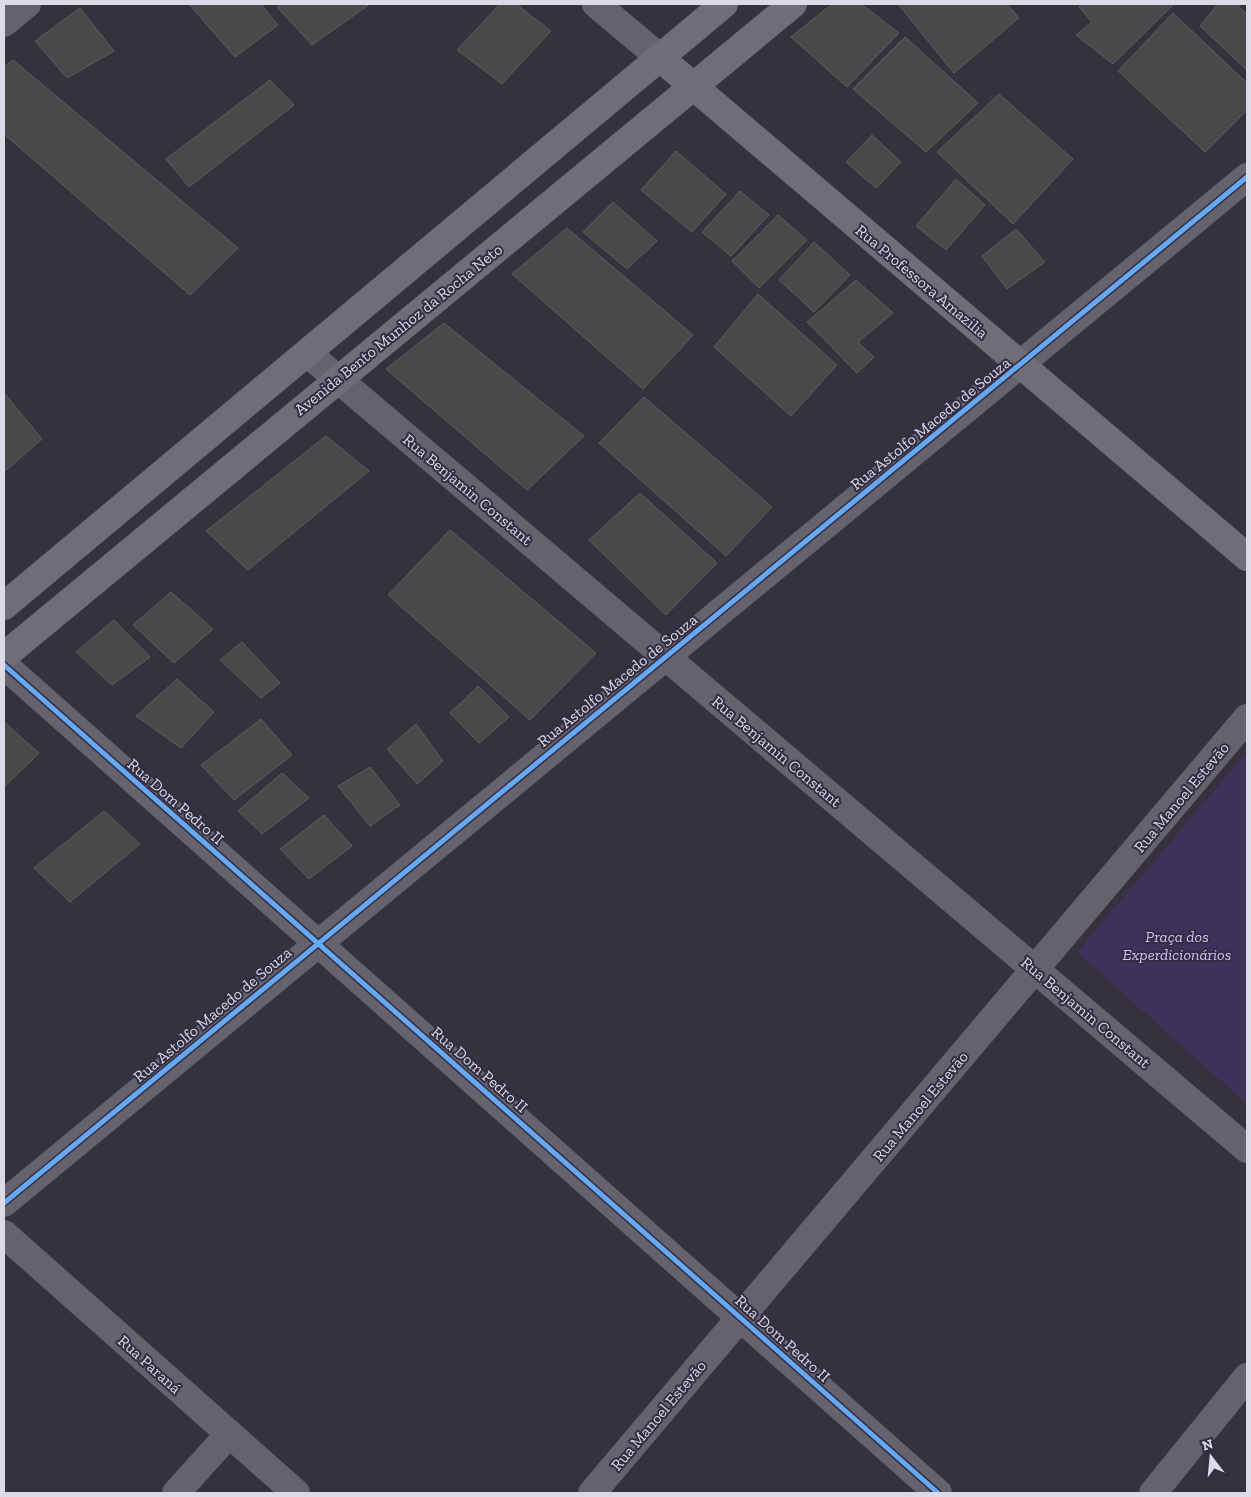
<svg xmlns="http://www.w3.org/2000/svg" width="1251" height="1497" font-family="'Zilla Slab',serif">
	<rect width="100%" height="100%" fill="#35323d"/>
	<path fill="#3f325a" d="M1247,752V1104L1077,952Z"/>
	<g fill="#49494a" stroke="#5e5c5e">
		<path d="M189,4H261L278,25L235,57Z"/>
		<path d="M282,4H370L312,45L277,7Z"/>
		<path d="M500,4H516L551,31L502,84L457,50Z"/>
		<path d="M832,4H861L899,33L847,87L791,37Z"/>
		<path d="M898,4H1007L1019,18L954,73Z"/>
		<path d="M1082,4H1174L1113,64L1076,35L1092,22L1079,7Z"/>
		<path d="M1218,4H1236L1247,14V70L1200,26Z"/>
		<path d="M80,8L114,51L67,78L35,41Z"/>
		<path d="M1173,13L1247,83V110L1205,152L1118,71Z"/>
		<path d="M905,37L978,103L926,152L853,89Z"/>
		<path d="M13,60L238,248L190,295L4,134V67Z"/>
		<path d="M270,80L294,105L189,187L166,159Z"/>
		<path d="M999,94L1073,159L1013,224L937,152Z"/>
		<path d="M872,135L901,162L876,188L846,162Z"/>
		<path d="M676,151L726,194L692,232L641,190Z"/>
		<path d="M956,179L985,205L946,250L916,226Z"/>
		<path d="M740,191L769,215L731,256L702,232Z"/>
		<path d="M613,202L657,241L627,269L583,232Z"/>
		<path d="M778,215L807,240L759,288L732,261Z"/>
		<path d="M567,228L693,335L643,389L512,274Z"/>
		<path d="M1016,229L1045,262L1007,289L982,256Z"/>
		<path d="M814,242L850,275L814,312L779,280Z"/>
		<path d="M856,280L893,313L858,342L874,357L857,373L807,322Z"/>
		<path d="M758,294L837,365L791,416L714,347Z"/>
		<path d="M444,323L584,436L527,490L386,369Z"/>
		<path d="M4,393L42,439L4,472Z"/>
		<path d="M644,397L772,507L726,556L599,443Z"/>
		<path d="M326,436L369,471L248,570L206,531Z"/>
		<path d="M640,493L717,563L666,615L589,540Z"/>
		<path d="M450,530L596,653L530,720L388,595Z"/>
		<path d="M171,592L213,629L174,663L133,625Z"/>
		<path d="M114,620L150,657L112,685L76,652Z"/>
		<path d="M242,642L280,683L261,698L220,660Z"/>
		<path d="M177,679L214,712L181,748L136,716Z"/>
		<path d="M478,686L509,717L479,743L450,713Z"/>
		<path d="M261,719L292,755L234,800L201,765Z"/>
		<path d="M4,722L39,753L4,787Z"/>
		<path d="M416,724L443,761L417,784L387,749Z"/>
		<path d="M370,767L400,805L370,826L338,786Z"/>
		<path d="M282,773L309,798L262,834L238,811Z"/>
		<path d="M104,811L140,844L70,902L34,868Z"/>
		<path d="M324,815L352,846L309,879L280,849Z"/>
	</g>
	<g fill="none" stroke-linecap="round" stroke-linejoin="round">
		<g stroke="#65626d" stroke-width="28">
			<path d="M596,4L659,57"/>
			<path d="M4,23L27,4"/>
			<path d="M307,353L1247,1149"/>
			<path d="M4,665L938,1493"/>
			<path d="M4,1203L1247,177"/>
			<path d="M4,1234L296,1493"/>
			<path d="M176,1493L229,1434"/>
			<path d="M592,1493L1247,718"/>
			<path d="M1153,1493L1247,1377"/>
		</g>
		<g stroke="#706d79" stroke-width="28">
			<path d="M659,57L1247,557"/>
			<path d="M4,606L724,4"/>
			<path d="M4,656L793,4"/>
		</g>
		<g stroke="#322d42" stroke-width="8">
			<g id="cycleway">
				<path d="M4,665L938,1493"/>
				<path d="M4,1203L1247,177"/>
			</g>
		</g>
		<use href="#cycleway" stroke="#66a8f1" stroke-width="5"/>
	</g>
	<g text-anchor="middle" stroke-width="4" stroke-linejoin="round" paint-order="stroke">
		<g font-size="16" fill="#dddae8" stroke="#322d42">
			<text transform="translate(922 281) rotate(40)" y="6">Rua Professora Amazilia</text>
			<text transform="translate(398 329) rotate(-39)" y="6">Avenida Bento Munhoz da Rocha Neto</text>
			<text transform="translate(930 423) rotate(-39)" y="6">Rua Astolfo Macedo de Souza</text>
			<text transform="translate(468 489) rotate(40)" y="6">Rua Benjamin Constant</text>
			<text transform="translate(617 680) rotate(-39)" y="6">Rua Astolfo Macedo de Souza</text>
			<text transform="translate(777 751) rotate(40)" y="6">Rua Benjamin Constant</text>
			<text transform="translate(1181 797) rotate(-50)" y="6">Rua Manoel Estevão</text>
			<text transform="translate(176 801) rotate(41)" y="6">Rua Dom Pedro II</text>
			<text transform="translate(1086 1012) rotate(40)" y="6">Rua Benjamin Constant</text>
			<text transform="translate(212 1014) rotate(-40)" y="6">Rua Astolfo Macedo de Souza</text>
			<text transform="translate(480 1069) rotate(41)" y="6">Rua Dom Pedro II</text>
			<text transform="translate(920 1106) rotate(-50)" y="6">Rua Manoel Estevão</text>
			<text transform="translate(783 1338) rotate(42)" y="6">Rua Dom Pedro II</text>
			<text transform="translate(150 1364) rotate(42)" y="6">Rua Paraná</text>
			<text transform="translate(658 1415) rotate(-50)" y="6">Rua Manoel Estevão</text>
		</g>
		<g font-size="16" font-style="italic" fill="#cfc0fc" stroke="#322d42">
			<text x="1177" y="942">Praça dos<tspan x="1177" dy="18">Experdicionários</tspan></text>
		</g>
	</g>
	<rect width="1251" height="1497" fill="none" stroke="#dddae8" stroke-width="10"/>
	<g transform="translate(1211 1457) rotate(344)" stroke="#322d42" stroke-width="4" paint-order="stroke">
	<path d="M0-4L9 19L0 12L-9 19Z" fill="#dddae8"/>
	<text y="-8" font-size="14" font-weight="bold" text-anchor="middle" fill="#dddae8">N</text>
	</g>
</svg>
